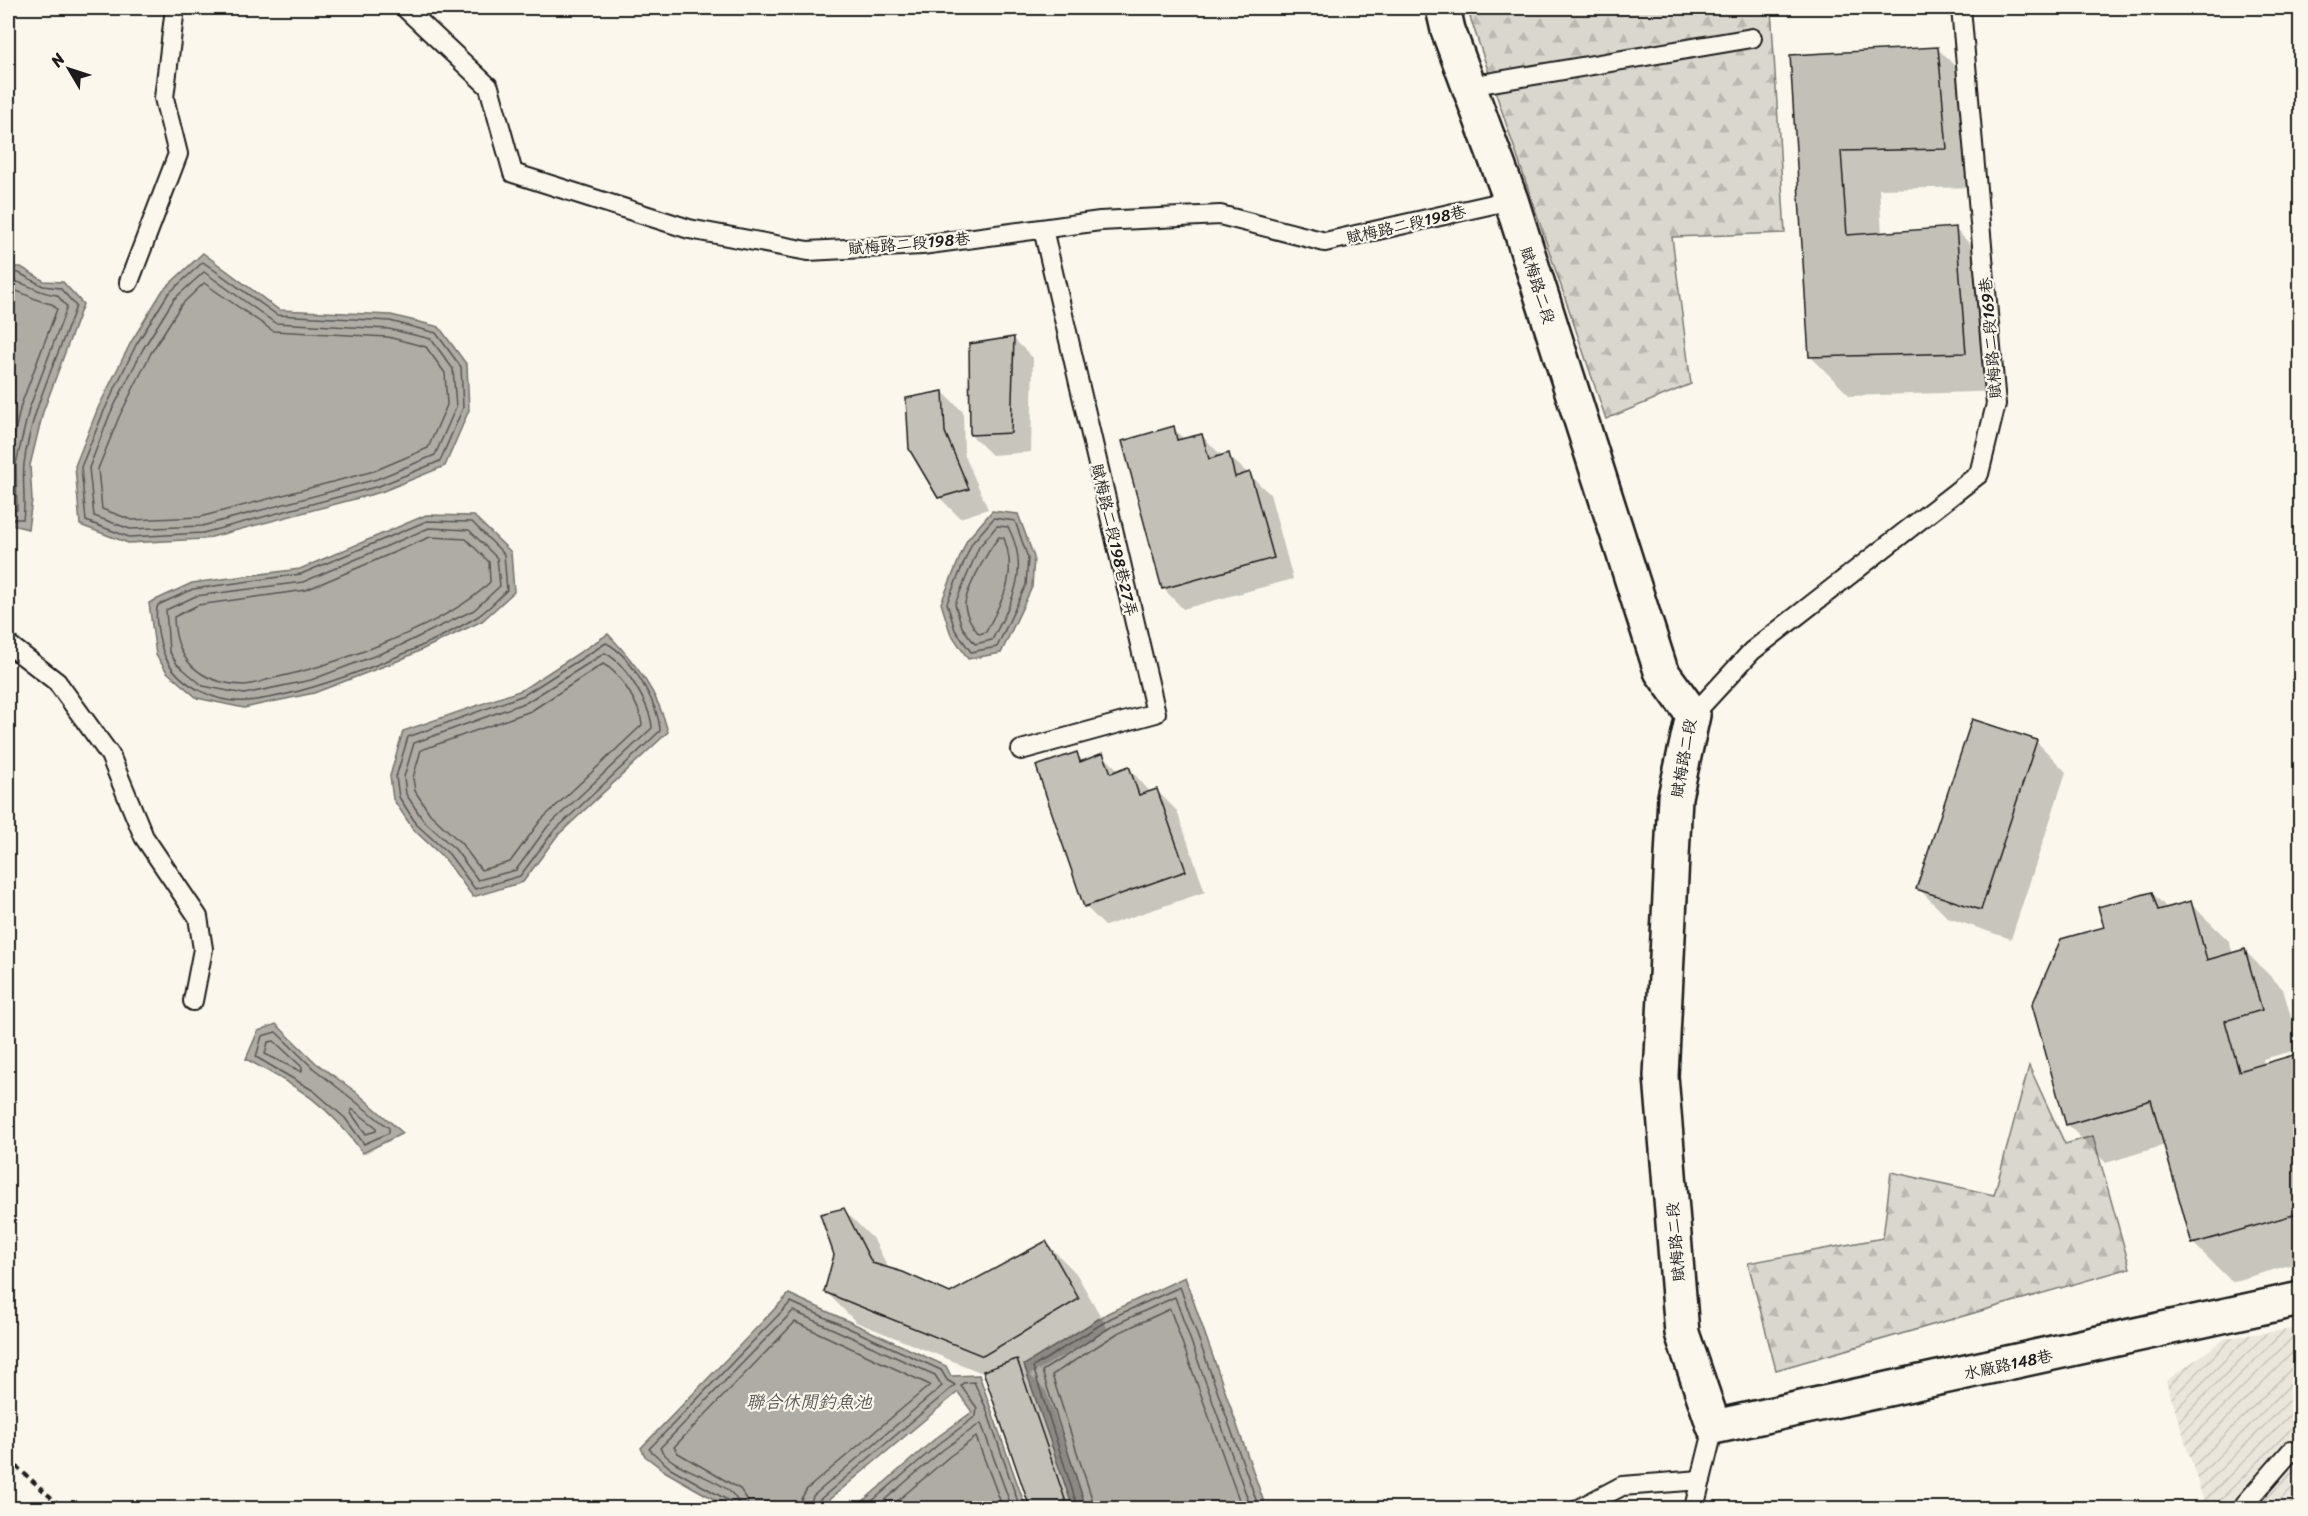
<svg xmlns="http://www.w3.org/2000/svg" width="2308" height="1516" font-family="Sriracha,'LXGW WenKai TC',sans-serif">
	<defs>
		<pattern id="industrial-furrows" width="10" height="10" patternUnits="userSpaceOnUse" patternTransform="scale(1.5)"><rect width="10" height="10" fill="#eae6dc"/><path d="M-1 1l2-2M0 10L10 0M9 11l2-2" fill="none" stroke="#c8c5bc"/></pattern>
		<pattern id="forest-firs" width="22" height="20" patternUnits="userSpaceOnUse" patternTransform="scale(1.5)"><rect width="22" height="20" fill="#dad7ce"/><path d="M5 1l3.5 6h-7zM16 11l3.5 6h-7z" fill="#bab8b0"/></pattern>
	</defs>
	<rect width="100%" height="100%" fill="#fbf7ec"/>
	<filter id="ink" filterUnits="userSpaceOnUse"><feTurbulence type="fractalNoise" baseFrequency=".0167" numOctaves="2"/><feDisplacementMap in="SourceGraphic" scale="12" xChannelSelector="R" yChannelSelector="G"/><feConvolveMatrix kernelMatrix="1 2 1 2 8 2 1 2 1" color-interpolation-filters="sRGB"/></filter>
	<g filter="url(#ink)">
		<path fill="url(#industrial-furrows)" d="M2300,1328V1508H2206L2166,1381L2226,1338Z"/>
		<g fill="url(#forest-firs)" stroke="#7b7a75" stroke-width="1.5">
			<path d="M1467,8H1771L1785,233L1672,237L1691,384L1606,419Z"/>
			<path d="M2029,1066L2065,1144L2093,1136L2130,1268L1776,1370L1748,1263L1883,1238L1891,1172L1994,1195Z"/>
		</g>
		<g fill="#afaca5" stroke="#74726e" stroke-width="1.5">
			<path d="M203,253L279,310L391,315L439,327L467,365L469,410L445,466L381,492L204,539L128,543L80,525L75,466L98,408L131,342L163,290Z"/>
			<path d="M8,267H21L44,281L63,282L83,304L43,412L30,465L32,500L28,529L8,524Z"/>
			<path d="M992,511L1018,514L1034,557L1032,587L1001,653L968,659L950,632L941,603L967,540Z"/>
			<path d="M426,515L474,516L511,552L514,592L482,621L400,660L314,693L244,708L197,698L167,672L156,655L149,603L192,583L300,569Z"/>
			<path d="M608,634C636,664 658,692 668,732L557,836L523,882L473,897L445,859L413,829L393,799L390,776L403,731L522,690Z"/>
			<path d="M276,1024L316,1063L356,1092L403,1133L363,1153C327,1103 300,1088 246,1059L258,1031Z"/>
			<path d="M1185,1277L1266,1508H1073L1024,1365L1108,1313Z"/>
			<path d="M789,1294L946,1366L951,1376L979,1375L1026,1508H855L936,1438L972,1412L958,1392L819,1508H729L666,1472L645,1456L641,1448Z"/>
		</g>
		<g fill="#0003">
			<path d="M1938,49L1977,88L1985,187L1879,189L1882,234L1955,229L1994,268L2004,391L1850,396L1811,357L1791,56Z"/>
			<path d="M1013,338L1033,358L1031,452L992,455L971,435Z"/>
			<path d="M943,392L963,412L964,454L988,509L960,518L939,497Z"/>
			<path d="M1173,428L1185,440L1202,436L1223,457L1228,455L1270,494L1293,579L1183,609L1163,588Z"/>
			<path d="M2036,741L2066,772L2011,939L1948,918L1918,888Z"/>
			<path d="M1076,754L1084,762L1103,755L1119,771L1129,768L1151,793L1157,791L1177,811L1205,892L1105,926L1085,906Z"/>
			<path d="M2152,893L2168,909L2190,903L2229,941L2233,954L2245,951L2283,989L2300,1049L2263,1059L2264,1065L2300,1055V1262L2232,1282L2193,1243L2165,1145L2106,1163L2067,1124L2106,928Z"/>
			<path d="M844,1210L874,1240L889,1269L950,1295L1046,1243L1076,1273L1108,1329L1030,1375L1046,1391L1087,1508H1032L985,1374L856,1322L826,1292Z"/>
		</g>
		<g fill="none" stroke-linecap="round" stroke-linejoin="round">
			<g stroke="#575653" stroke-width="1.5">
				<path d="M203,262L277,315L390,321L436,333L461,367L463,408L440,461L379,486L203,533L129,537L86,521L81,467L104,411L136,345L168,294Z"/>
				<path d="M8,272L19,273L43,286L60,288L76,306C58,357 31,409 24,464C22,482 26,500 23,519H8"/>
				<path d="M204,272L275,323L389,329L431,339L453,369L456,407L435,455L377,479L202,526L130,529L94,516L89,468L110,414L143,349L174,299Z"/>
				<path d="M8,280C25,281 36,293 57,295L67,307L29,409L16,464L17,510L8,511"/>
				<path d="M204,283L273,331L388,337L426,347L445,373L447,405L428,448L374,471L200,517L132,520L102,509L98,469L119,417L151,353L181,305Z"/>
				<path d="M8,289C22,290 35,302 52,304L57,309L21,405L8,463"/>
				<path d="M994,518L1015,521L1028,558L1026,585L997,647L971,652L955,630L947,603L972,543Z"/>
				<path d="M427,521L472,522L504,554L507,590C498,599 488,610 477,617C422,650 309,696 246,701C218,704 182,686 168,662C161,652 153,616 158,605L193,589L301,574Z"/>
				<path d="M997,526L1008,527C1031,570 1012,601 992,640L975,644L962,627L955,604L979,547Z"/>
				<path d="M429,528L469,530L497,558L500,586L474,610L395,648L311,680L244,694L203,686L177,664L169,651L166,610L196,596L303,582Z"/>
				<path d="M430,537L466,539L489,562L490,582C451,624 331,666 274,678C265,680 253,685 243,685C199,683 175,660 174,617L198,605L306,590Z"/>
				<path d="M999,537L1004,538C1018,576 1003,598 986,632L979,634C973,627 965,614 965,604C966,589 989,549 999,537Z"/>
				<path d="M606,643C630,654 659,705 660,731L553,832L520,876L475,889L449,854L417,825L399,797L396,777L408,737L524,695Z"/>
				<path d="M605,653C625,662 651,707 652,728L548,826L516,870L478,880L455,849L423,820L406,794L404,777L414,743L527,702Z"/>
				<path d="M603,664C620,672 641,707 642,725L541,820L510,862L481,870L461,843L430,814L415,791L413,778L421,750L531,711Z"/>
				<path d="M276,1032L313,1068L389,1128V1133L364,1144L345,1118L314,1091L256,1057L262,1036Z"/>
				<path d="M274,1041L302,1067V1072L265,1054L268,1042Z"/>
				<path d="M352,1109L376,1127V1131L366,1134L351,1113Z"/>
				<path d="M732,1508L729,1501L669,1467L649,1449L791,1302L941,1370L947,1380L955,1385L818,1501L816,1508"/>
				<path d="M739,1508C738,1479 672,1473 660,1448L793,1311L935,1375L942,1386L813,1496L809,1508"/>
				<path d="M748,1508L747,1499L740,1489L678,1453L674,1447L795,1322L930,1385L807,1489L801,1499L800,1508"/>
				<path d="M864,1508L940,1443L976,1416L977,1408L961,1386L963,1383L974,1382L986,1408L1020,1508"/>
				<path d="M875,1508L944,1449L981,1423L1012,1508"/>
				<path d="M889,1508L950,1456L976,1437L1003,1508"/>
				<path d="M1078,1508L1033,1367L1111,1318L1180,1287L1259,1508"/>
				<path d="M1086,1508L1042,1371L1114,1325L1175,1297L1251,1508"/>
				<path d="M1095,1508L1052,1375L1118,1333L1170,1309L1242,1508"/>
			</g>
		</g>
		<g fill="#c3c0b8" stroke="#1c1c1c" stroke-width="1.5">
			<path d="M1938,47L1947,149L1841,151L1847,235L1956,227L1966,353L1809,357L1790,55Z"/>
			<path d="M1014,337L1011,433L970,435L969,344Z"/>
			<path d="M943,391L945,432L969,489L938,498L909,449L906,398Z"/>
			<path d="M1174,426L1177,440L1202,434L1209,459L1229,453L1235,477L1250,472L1274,558L1162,589L1122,441Z"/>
			<path d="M1972,719L2037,740L1981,910L1916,889Z"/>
			<path d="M1077,752L1080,762L1103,753L1111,773L1129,766L1139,795L1157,789L1186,871L1084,907L1036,766Z"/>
			<path d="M2152,892L2158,910L2191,901L2207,960L2245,949L2262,1010L2225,1021L2239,1071L2300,1053V1213L2192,1244L2151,1100L2066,1125L2032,1005L2061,939L2104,927L2098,907Z"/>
			<path d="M844,1208L872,1263L903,1272L950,1293L1046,1241L1079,1299L983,1356L824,1292L834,1255L820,1214Z"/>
			<path d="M1017,1359L1068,1508H1030L983,1371Z"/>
		</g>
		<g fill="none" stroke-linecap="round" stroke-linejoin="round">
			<g stroke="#1c1c1c" stroke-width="22">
				<g id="lane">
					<path d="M405,8L489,87L513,173L689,229L808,251L922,245L1100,221L1220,215L1325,242L1511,200"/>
					<path d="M1469,86L1752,38"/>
					<path d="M129,282L178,154L164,98L175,8"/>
					<path d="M8,644L57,682L110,755L144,837L198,917L203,949L193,1001"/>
					<path d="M1693,715L1752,651L1979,474L1996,404L1961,8"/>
					<path d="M1021,750L1156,713L1043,229"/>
					<path d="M1580,1508L1622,1486L1701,1480"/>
					<path d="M1694,1508L1714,1427"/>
					<path d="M2246,1508L2245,1504L2291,1451L2300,1453"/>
				</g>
			</g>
			<g stroke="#1c1c1c" stroke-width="38">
				<path id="street" d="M1443,8L1448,30L1511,200L1661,671L1693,715L1675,797L1661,1076L1682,1333L1714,1427L2300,1299"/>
			</g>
			<path stroke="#1c1c1c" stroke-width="4" stroke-dasharray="6 4.5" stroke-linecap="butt" d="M8,1459L63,1508"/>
			<use href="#lane" stroke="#fbf7ec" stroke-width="18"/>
			<use href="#street" stroke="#fbf7ec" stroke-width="33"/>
		</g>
	</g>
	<g text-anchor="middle" stroke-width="4.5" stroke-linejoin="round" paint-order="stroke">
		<g font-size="16" fill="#1c1c1c" stroke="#fbf7ec">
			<text transform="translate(1406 224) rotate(-13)" y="6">賦梅路二段198巷</text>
			<text transform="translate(909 243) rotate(-5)" y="6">賦梅路二段198巷</text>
			<text transform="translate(1538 285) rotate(72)" y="6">賦梅路二段</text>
			<text transform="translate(1990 338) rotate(-95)" y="6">賦梅路二段169巷</text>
			<text transform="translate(1115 540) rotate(77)" y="6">賦梅路二段198巷27弄</text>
			<text transform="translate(1683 758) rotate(-80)" y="6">賦梅路二段</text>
			<text transform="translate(1675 1242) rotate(-95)" y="6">賦梅路二段</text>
			<text transform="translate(2008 1364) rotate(-12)" y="6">水廠路148巷</text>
		</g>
		<g font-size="18" font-style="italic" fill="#575653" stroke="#fbf7ec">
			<text x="809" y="1408">聯合休閒釣魚池</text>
		</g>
	</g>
	<rect width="2308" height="1516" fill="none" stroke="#fbf7ec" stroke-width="30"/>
	<rect x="15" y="15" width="2278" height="1486" fill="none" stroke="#1c1c1c" stroke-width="2" filter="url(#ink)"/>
	<g transform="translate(69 69) rotate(309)" stroke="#fbf7ec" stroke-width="4.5" paint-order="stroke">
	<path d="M0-4.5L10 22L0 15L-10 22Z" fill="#1c1c1c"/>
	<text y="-9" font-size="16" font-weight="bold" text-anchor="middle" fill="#1c1c1c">N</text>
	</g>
</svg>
